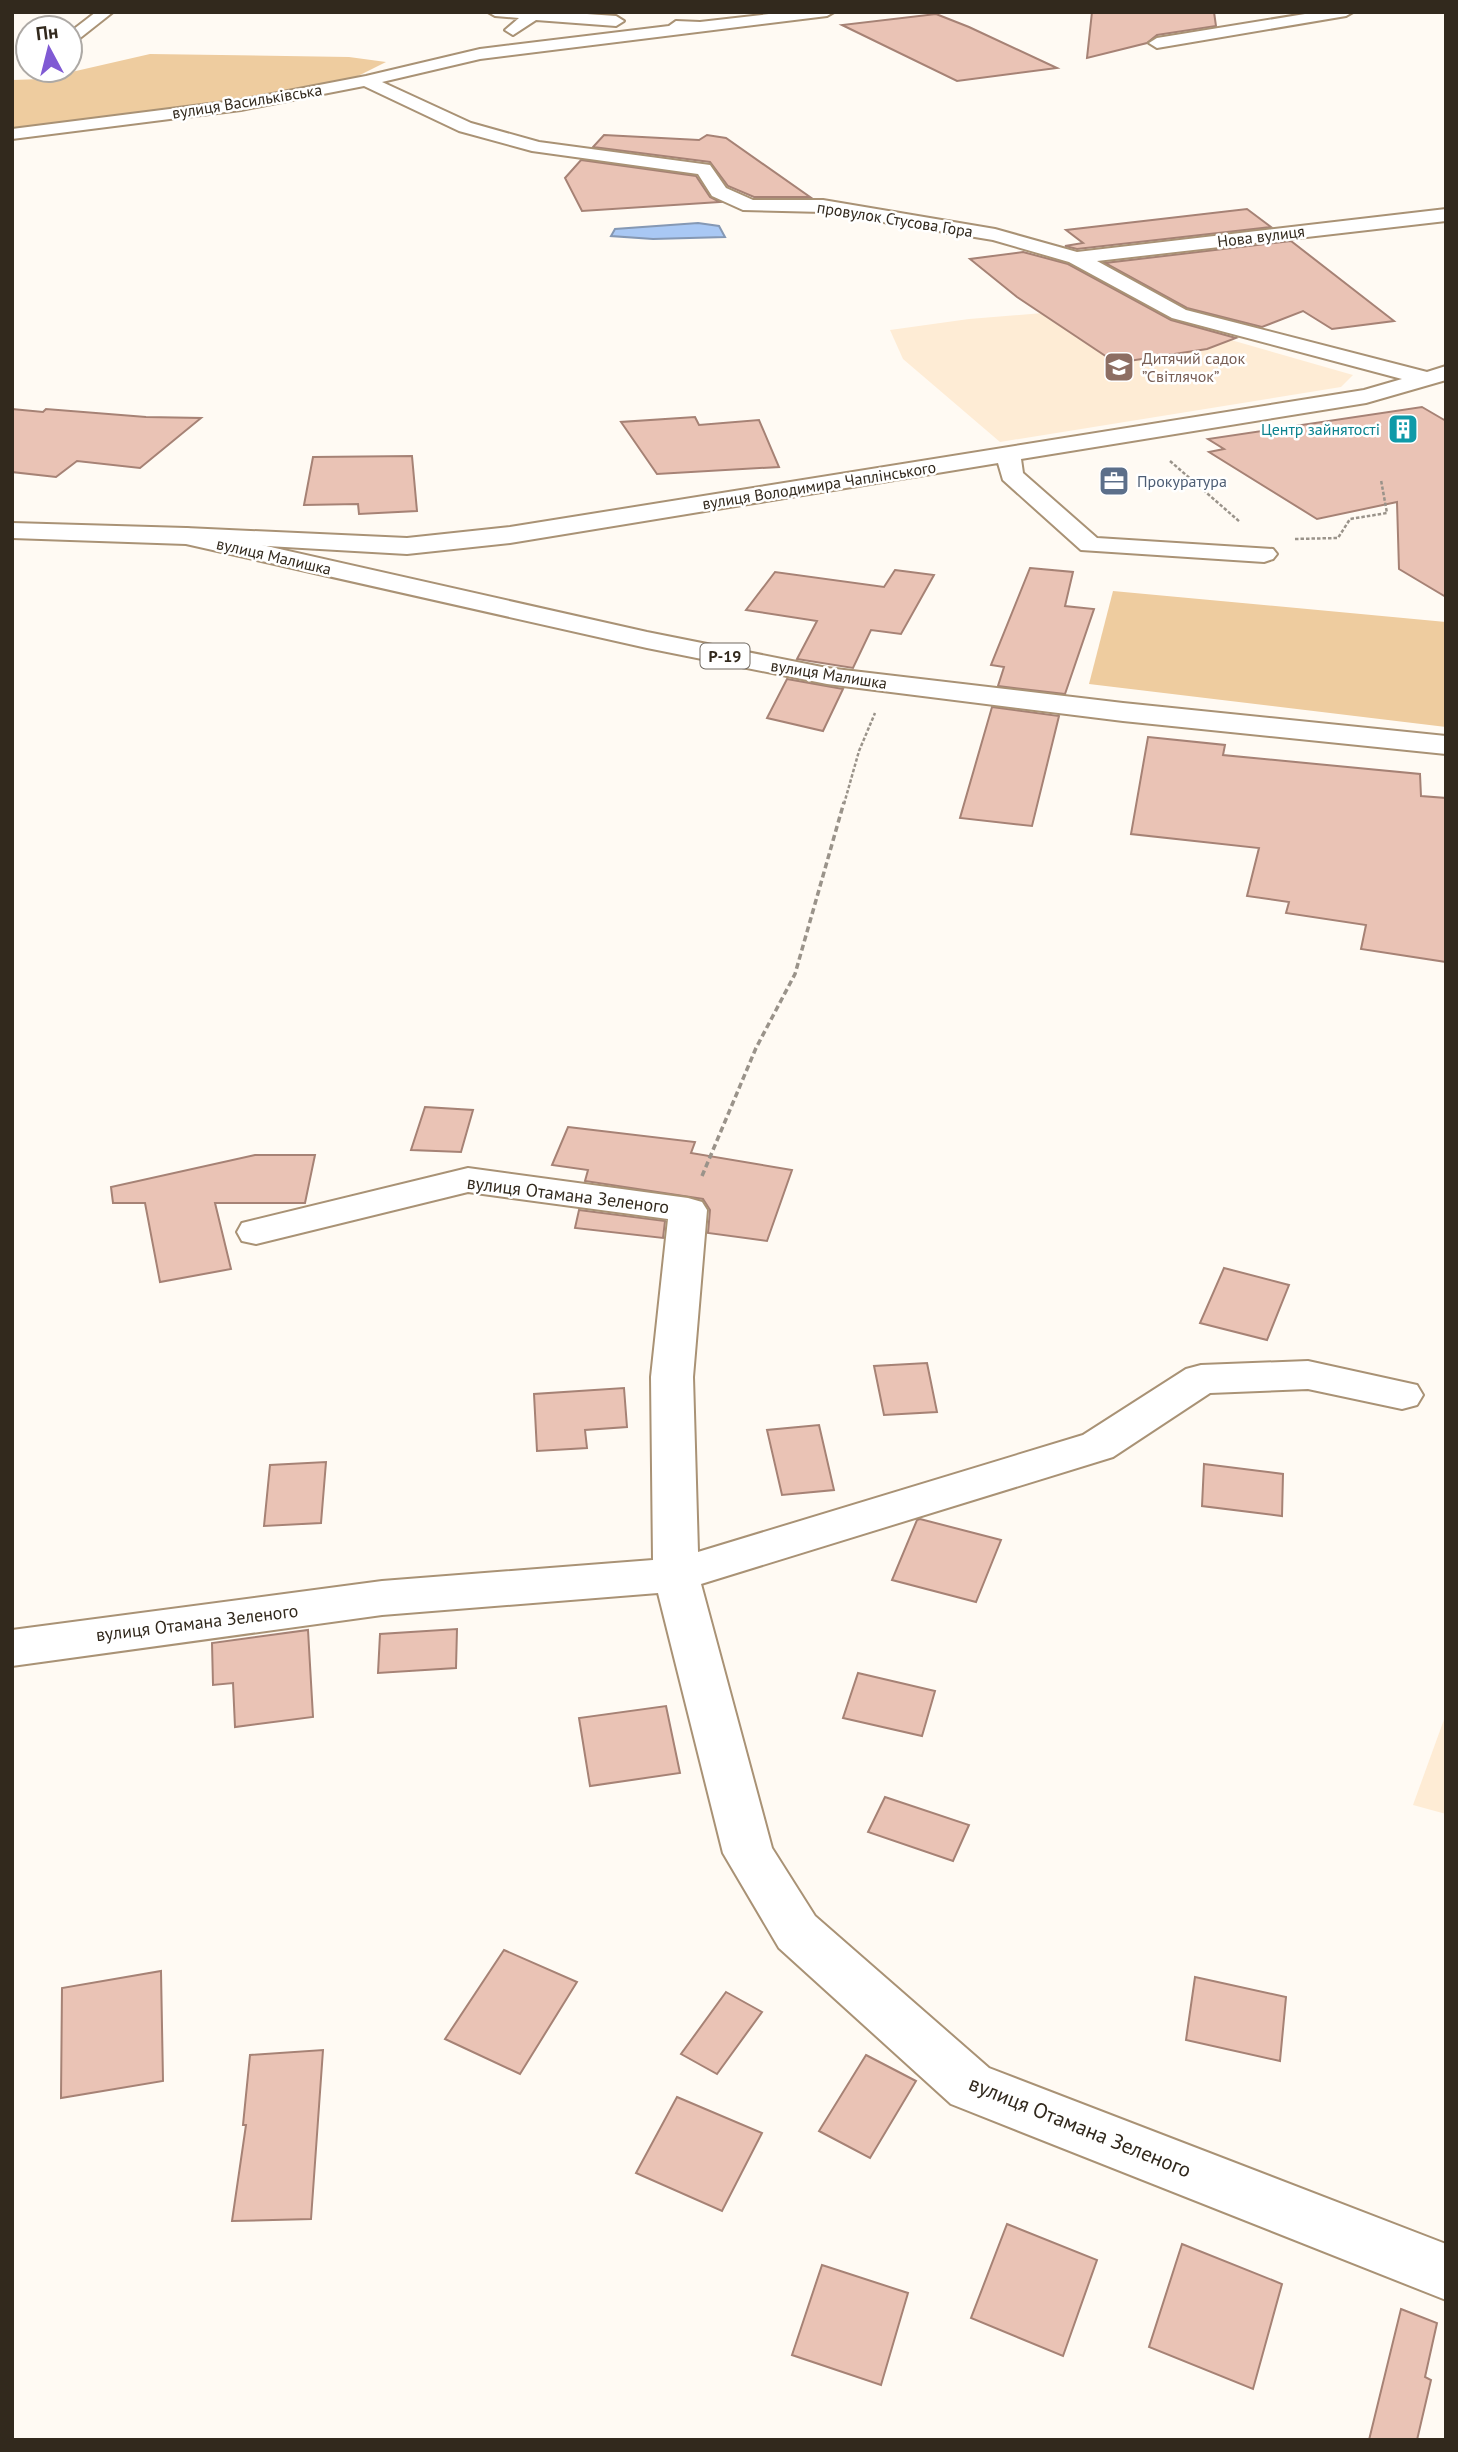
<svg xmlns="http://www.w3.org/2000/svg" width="1458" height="2452" font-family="'PT Sans',sans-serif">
	<rect width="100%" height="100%" fill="#fffaf3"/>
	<g fill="#feecd5">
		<path d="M1116,307L1353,375L1341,387L1000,442L903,359L890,330L969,319Z"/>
		<path d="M1446,1714V1814L1413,1805Z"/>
	</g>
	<g fill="#eecc9f">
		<path d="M150,54L349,57L386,62L348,81L227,101L12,128V80L41,79Z"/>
		<path d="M1113,591L1446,622V727L1089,684Z"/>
	</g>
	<path fill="#a9c8f4" stroke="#8598b4" stroke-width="2" d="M698,223L719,226L725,237L653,239L611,236L615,229Z"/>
	<g fill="#eac3b5" stroke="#a68275" stroke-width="2">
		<path d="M1092,12H1214L1216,26L1157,35L1147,43L1087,58Z"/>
		<path d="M936,14L969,27L1057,68L957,81L842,25Z"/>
		<path d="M604,135L699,140L707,135L726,138L810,197H754L728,186L710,162L593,147Z"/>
		<path d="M581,160L696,176L710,197L720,202L582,211L565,178Z"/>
		<path d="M1247,209L1271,227L1077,249L1065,246L1083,243L1066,230Z"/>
		<path d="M1291,241L1394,321L1332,329L1303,311L1262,327L1187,308L1105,263Z"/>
		<path d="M1023,252L1068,264L1171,320L1236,338L1207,349L1116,363L1017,297L970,259Z"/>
		<path d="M1422,407L1446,421V597L1399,569L1397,502L1317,519L1209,452L1224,449L1208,439Z"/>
		<path d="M12,409L43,412L46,409L146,417L201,418L140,468L77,461L56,477L12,472Z"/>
		<path d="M695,417L699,425L759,420L779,467L657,474L621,422Z"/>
		<path d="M412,456L417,511L359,514L358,504L304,505L313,457Z"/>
		<path d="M1030,568L1073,572L1065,606L1094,609L1065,694L998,686L1004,667L991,665Z"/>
		<path d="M895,570L934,575L901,634L871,630L853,668L797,659L817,621L746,610L775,572L884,587Z"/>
		<path d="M787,679L843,689L823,731L767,718Z"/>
		<path d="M992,707L1059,716L1032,826L960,818Z"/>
		<path d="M1148,737L1225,745L1223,755L1420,774L1421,796L1446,798V962L1361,949L1366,925L1286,913L1289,902L1247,896L1259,848L1131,834Z"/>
		<path d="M425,1107L473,1110L461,1152L411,1150Z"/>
		<path d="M568,1127L695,1142L691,1153L792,1170L767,1241L708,1233L710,1210L703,1199L585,1181L588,1170L552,1165Z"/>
		<path d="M255,1155H315L305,1203H215L231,1269L160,1282L145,1203H113L111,1187Z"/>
		<path d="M579,1210L665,1221L663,1238L575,1228Z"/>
		<path d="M1224,1268L1289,1285L1267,1340L1200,1323Z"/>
		<path d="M927,1363L937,1412L884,1415L874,1366Z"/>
		<path d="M624,1388L627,1427L585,1430L587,1448L537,1451L534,1394Z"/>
		<path d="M819,1425L834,1490L782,1495L767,1430Z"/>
		<path d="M326,1462L321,1523L264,1526L270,1465Z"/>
		<path d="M1204,1464L1283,1474L1282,1516L1202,1506Z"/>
		<path d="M920,1519L1001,1540L976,1602L892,1580L917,1520Z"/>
		<path d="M457,1629L456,1668L378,1673L380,1634Z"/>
		<path d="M308,1630L313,1717L235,1727L233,1683L213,1685L212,1643Z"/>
		<path d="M858,1673L935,1691L922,1736L843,1718Z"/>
		<path d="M666,1706L680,1773L590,1786L579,1718Z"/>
		<path d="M885,1797L969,1825L953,1861L868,1832Z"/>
		<path d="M504,1950L577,1982L520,2074L445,2039Z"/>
		<path d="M161,1971L163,2081L61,2098L62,1988Z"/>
		<path d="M1195,1977L1286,1997L1280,2061L1186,2040Z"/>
		<path d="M726,1992L762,2012L717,2074L681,2054Z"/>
		<path d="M323,2050L311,2219L232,2221L246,2125H243L250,2055Z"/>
		<path d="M866,2055L916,2081L870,2158L819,2131Z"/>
		<path d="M677,2097L762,2133L722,2211L636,2173Z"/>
		<path d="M1007,2224L1097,2260L1063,2356L971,2318Z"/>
		<path d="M1182,2244L1282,2284L1253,2389L1149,2347Z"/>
		<path d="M822,2265L908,2293L881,2385L792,2355Z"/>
		<path d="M1401,2309L1437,2323L1425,2377L1431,2380L1417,2440H1369Z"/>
	</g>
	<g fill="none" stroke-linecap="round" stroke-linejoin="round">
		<g stroke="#a99275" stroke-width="4">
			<g id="minor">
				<path d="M96,12H113L75,42L70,44V32Z"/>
				<path d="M488,12H558L616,16L624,21L616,26L536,20L513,35L505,30L519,18L495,16Z"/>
				<path d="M787,12H834L827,16L480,59L382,82L471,123L539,142L710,165L726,188L753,200H823L995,229L1077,252L1446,209V221L1097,261L1186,310L1427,372L1446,366V380L1366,403L1021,459L1023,473L1097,538L1273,549L1277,554L1273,559L1264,562L1081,550L1003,480L998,463L510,543L407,554L177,541L173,536L177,531L186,528L407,538L510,527L1364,390L1402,379L1172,318L1069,262L993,240L823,212L743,210L712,196L698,174L532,151L459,131L364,86L241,110L12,139V129L241,100L366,76L480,49L669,26L676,21L700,22Z"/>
				<path d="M1317,12H1353L1346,16L1157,48L1149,43L1157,38Z"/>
				<path d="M468,1168L688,1198L702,1202L707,1210L693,1377L698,1552L1083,1435L1186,1369L1201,1365L1308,1361L1417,1385L1423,1395L1417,1405L1402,1409L1308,1389L1210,1393L1113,1457L701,1584L772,1848L815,1916L989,2068L1446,2244V2300L951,2104L779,1948L723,1853L658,1593L382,1615L12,1666V1630L382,1581L653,1560L651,1377L668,1219L468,1192L256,1244L242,1241L237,1232L242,1223Z"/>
			</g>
		</g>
		<g stroke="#a99275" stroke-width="4">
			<path id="primary" d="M12,523L186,528L647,632L827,668L1123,703L1446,736V754L1123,721L827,684L647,648L186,544L12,538Z"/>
		</g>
		<g stroke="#9a938a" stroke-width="2.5" stroke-dasharray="3.5 2" stroke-linecap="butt">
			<path d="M1170,461L1240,522"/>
			<path d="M1295,539L1338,538L1350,519L1387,513L1381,480"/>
			<path d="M844,804L859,751L875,713"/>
		</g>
		<path stroke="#9a938a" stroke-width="3.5" stroke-dasharray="6 3.5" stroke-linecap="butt" d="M702,1176L756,1048L795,974L844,802"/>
		<use href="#minor" fill="#fff" fill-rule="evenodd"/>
		<use href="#primary" fill="#fff" fill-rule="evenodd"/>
	</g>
	<defs>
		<g id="school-square" transform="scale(1.575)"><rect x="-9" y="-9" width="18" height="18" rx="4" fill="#8d6e63" stroke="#fff"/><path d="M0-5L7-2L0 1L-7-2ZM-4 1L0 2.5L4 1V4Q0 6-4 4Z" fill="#fff"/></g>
		<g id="building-square" transform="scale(1.575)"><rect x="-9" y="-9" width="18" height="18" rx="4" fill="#0f9aa8" stroke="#fff"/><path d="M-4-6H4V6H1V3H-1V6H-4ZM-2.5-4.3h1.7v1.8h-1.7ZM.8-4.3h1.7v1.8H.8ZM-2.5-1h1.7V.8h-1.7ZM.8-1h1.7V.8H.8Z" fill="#fff"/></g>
		<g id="office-square" transform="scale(1.575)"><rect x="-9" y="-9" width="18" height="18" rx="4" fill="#5c6f8a" stroke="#fff"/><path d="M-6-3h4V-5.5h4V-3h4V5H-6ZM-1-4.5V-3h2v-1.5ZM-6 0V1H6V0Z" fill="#fff"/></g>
	</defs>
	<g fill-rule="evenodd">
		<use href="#school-square" x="1119" y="367"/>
		<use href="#building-square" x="1403" y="429"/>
		<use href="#office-square" x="1114" y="481"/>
	</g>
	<g text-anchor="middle" stroke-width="5" stroke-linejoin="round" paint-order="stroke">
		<g font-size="16" fill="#32291d" stroke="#fff">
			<text transform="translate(247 101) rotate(-9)" y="6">вулиця Васильківська</text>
			<text transform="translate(895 219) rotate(9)" y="6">провулок Стусова Гора</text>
			<text transform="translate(1261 236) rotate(-7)" y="6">Нова вулиця</text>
			<text transform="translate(819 485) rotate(-9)" y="6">вулиця Володимира Чаплінського</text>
			<text transform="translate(274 556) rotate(13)" y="6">вулиця Малишка</text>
			<text transform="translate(829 674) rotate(9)" y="6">вулиця Малишка</text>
		</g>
		<g font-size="16" fill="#785e54" stroke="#fff" text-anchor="start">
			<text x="1142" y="364">Дитячий садок<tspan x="1142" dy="18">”Світлячок”</tspan></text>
		</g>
		<g font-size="16" fill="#0d838f" stroke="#fff" text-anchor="end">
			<text x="1380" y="435">Центр зайнятості</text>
		</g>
		<g font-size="16" fill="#4e5e75" stroke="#fff" text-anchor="start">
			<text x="1137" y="487">Прокуратура</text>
		</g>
		<rect fill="#fff" stroke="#706961" stroke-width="2" x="700.5" y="643.5" width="49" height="25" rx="5"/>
		<g font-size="16" font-weight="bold" fill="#32291d">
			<text x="725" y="662">Р-19</text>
		</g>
		<g font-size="18" fill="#32291d" stroke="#fff">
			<text transform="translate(568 1195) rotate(7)" y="6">вулиця Отамана Зеленого</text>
			<text transform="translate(197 1623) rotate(-7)" y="6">вулиця Отамана Зеленого</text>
		</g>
		<g font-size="21" fill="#32291d" stroke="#fff">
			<text transform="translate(1080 2127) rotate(22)" y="7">вулиця Отамана Зеленого</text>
		</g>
	</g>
	<rect width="1458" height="2452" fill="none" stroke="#32291d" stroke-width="28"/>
	<g transform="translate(49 49) rotate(353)"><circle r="33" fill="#ffffff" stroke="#ada9a5" stroke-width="2"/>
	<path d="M0-5L12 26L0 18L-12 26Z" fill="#805ad4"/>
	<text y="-10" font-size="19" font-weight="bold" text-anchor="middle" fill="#32291d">Пн</text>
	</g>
</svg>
